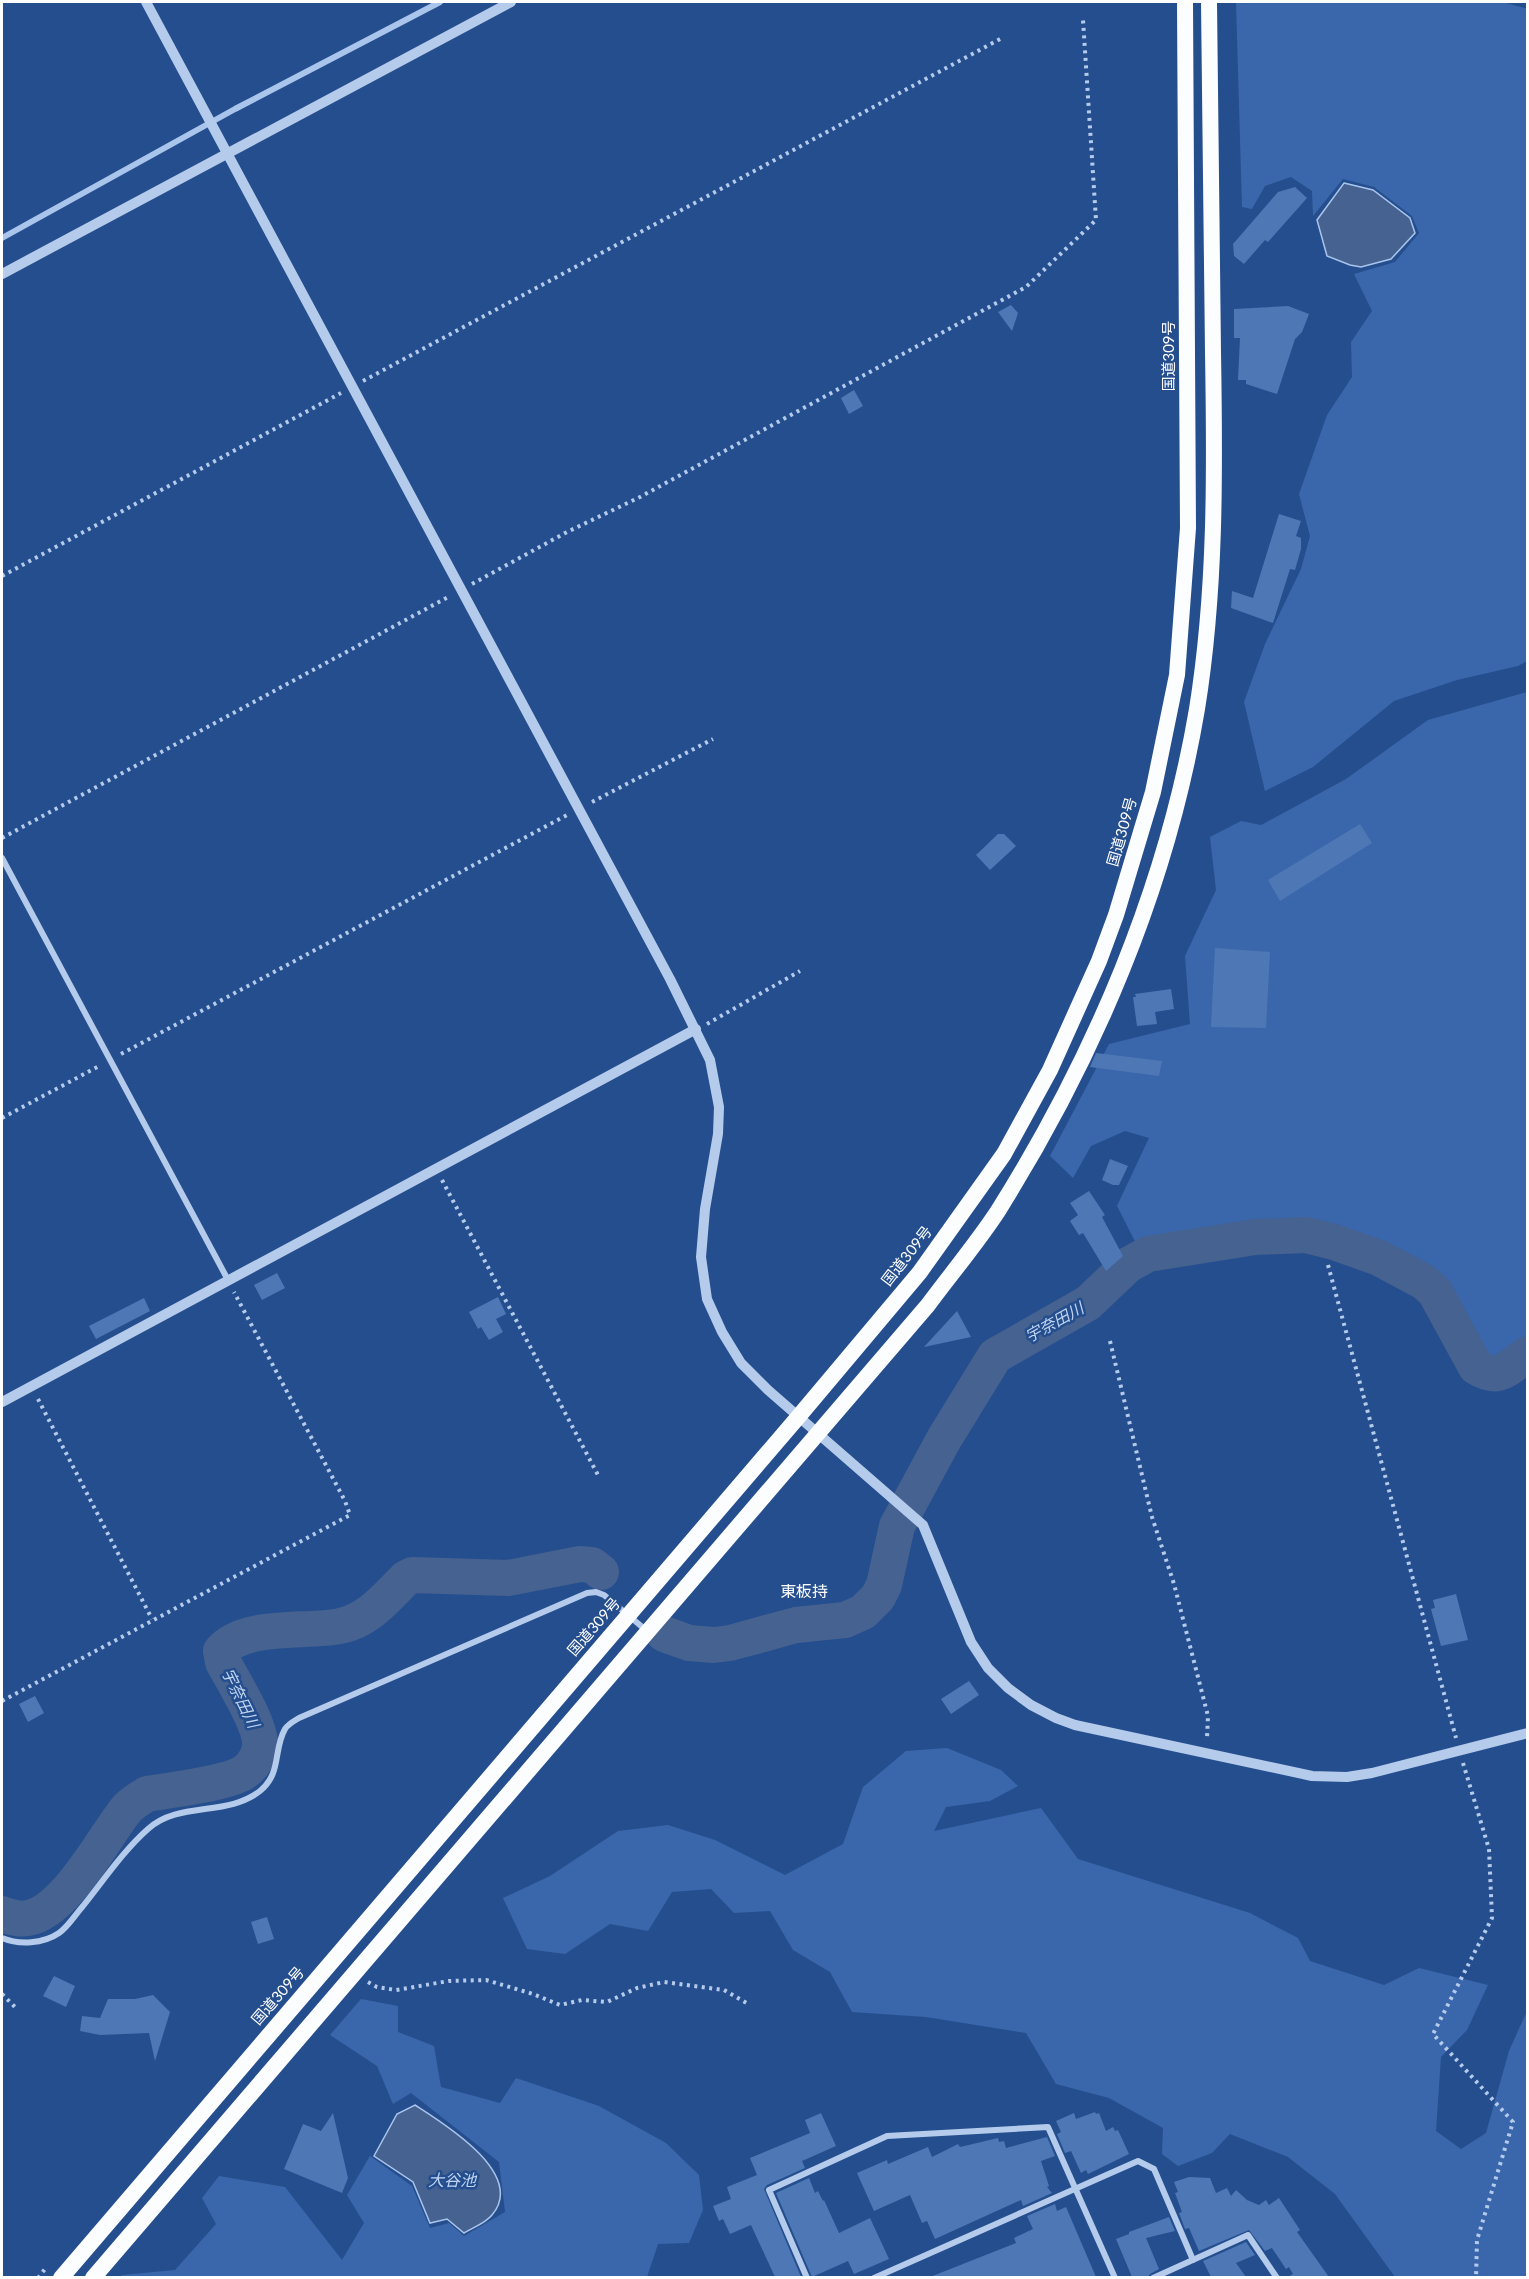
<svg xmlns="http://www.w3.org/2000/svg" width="1529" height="2279" font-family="Lato,'Noto Sans JP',sans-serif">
	<rect width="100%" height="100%" fill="#254e8e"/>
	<g fill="#3a67ab">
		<path d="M1236,2H1502L1528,9L1527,661L1518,666L1457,680L1394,701L1313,767L1265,791L1244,702L1265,644L1301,569L1310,536L1299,494L1327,415L1352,377L1351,342L1372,311L1354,274L1395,262L1419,233L1412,216L1374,187L1343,179L1313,216L1312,191L1291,177L1265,186L1252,209L1242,207Z"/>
		<path d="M1527,692V1352C1503,1373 1504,1376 1472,1369L1427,1294L1344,1249L1298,1235L1200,1249L1147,1265L1117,1206L1149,1138L1125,1131L1091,1146L1073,1178L1050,1156L1109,1044L1190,1024L1185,956L1216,890L1210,837L1241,821L1261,825L1346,779L1428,720Z"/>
		<path d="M947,1748L1001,1770L1018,1786L990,1801L946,1807L934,1831L1041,1808L1078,1859L1250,1913L1298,1938L1310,1961L1384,1985L1419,1968L1488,1985L1467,2030L1441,2057L1436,2131L1461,2149L1486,2133L1509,2051L1527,2011V2277H1395L1335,2194L1288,2157L1230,2134L1212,2153L1178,2166L1162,2154L1163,2128L1109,2098L1056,2084L1026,2033L926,2017L852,2012L830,1972L793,1950L770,1911L734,1913L711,1889L672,1892L648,1931L610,1924L565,1954L527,1949L503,1898L550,1876L618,1831L668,1825L715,1840L785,1875L843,1844L863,1787L906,1751Z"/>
		<path d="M361,1999L398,2006V2032L434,2046L441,2087L500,2103L516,2078L599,2106L666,2143L699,2175L703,2210L689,2243L658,2244L647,2277H120L122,2275L175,2270L216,2224L202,2198L219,2176L285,2187L342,2260L364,2223L347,2195L370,2156L412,2186L430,2228L449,2223L464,2236L505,2212L499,2162L411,2093L393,2104L377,2066L330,2035Z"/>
	</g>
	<g fill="#456290" stroke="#aac5ec" stroke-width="1.5">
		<path d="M1344,183L1373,190L1410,218L1415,233L1391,259L1361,267L1350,265L1327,256L1317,220Z"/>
		<path d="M415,2105C443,2123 527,2174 492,2215C486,2223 472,2228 464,2233L447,2219L430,2223L413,2182L374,2156L397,2114Z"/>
	</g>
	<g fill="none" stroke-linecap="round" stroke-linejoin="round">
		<path stroke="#aac5ec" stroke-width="6" d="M2,238L235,109L440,2"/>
		<g stroke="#456290" stroke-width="36">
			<path d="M664,1634L689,1643L714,1645L730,1643L796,1625L845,1620L863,1612L878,1597L884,1585L897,1526L944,1439L995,1356L1088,1303L1128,1265L1148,1254L1255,1237L1306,1235L1334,1242L1379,1258L1424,1282L1435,1292L1476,1367C1500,1382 1507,1368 1528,1354"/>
			<path d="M2,1914C10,1917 19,1920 28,1918C65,1912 103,1839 125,1811C131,1803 139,1799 147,1794C170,1790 224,1784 243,1773C253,1767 261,1754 260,1742C259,1722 233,1681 223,1662L221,1651C245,1623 307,1633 340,1626C368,1621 387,1597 406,1578L412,1575L508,1578L580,1564L592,1565L601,1572"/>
		</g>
	</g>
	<g fill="#4e77b5">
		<path d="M1295,187L1307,198L1268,242L1265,240L1244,264L1234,256L1233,244L1278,192Z"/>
		<path d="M1011,305L1018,313L1012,331L998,312Z"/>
		<path d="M1288,306L1309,314L1302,332L1295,339L1277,394L1246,384V380H1238L1240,338H1234V309Z"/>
		<path d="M854,390L863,406L849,414L841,398Z"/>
		<path d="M1279,514L1301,521L1296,536L1301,538V549L1295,570L1290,569L1273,623L1231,608L1232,591L1253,598Z"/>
		<path d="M1360,824L1372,843L1280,901L1268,880Z"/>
		<path d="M998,834H1004L1016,846L990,870L976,855Z"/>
		<path d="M1215,948L1270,952L1266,1028L1211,1027Z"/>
		<path d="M1171,989L1174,1009L1155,1012L1157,1024L1137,1026L1133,997H1136L1135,994Z"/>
		<path d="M1096,1053L1162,1061L1159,1076L1090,1067Z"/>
		<path d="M1110,1159L1128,1166L1119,1185H1113L1102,1180Z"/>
		<path d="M1089,1191L1105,1215L1102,1217L1123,1256L1106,1271L1083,1233L1079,1235L1070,1221L1078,1215L1070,1203Z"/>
		<path d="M277,1273L285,1288L262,1300L254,1285Z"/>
		<path d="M498,1297L506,1314L496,1319L503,1332L489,1340L481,1327L478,1329L469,1312Z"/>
		<path d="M144,1298L150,1311L96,1339L89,1326Z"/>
		<path d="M957,1311L971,1337L924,1347Z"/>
		<path d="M1456,1594L1468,1640L1441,1646L1431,1609L1435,1608L1433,1600Z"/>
		<path d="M969,1681L979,1695L951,1714L941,1699Z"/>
		<path d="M35,1696L44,1713L28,1722L19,1704Z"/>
		<path d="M267,1917L274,1939L258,1944L251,1922Z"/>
		<path d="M54,1976L75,1986L66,2007L43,1996Z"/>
		<path d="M153,1995L170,2012L155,2061L149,2033L100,2035L80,2031L82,2016L100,2018L108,1999H135Z"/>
		<path d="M1095,2112L1096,2114L1099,2113L1106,2131L1113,2127L1115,2131L1118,2130L1129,2154L1088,2174L1086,2170L1081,2173L1071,2151L1065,2153L1057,2134L1061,2132L1056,2121L1074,2113L1076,2119Z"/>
		<path d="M333,2113L348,2178L342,2193L284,2169L303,2124L321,2131Z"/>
		<path d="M821,2113L836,2146L802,2161L805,2168L767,2185L764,2189L801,2277H775L751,2225L730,2234L723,2219L719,2221L713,2206L731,2199L727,2187L757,2175L750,2158L810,2133L805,2120Z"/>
		<path d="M1047,2137L1055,2156L1041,2161L1049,2186L1047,2187L1052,2193L1023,2206L1021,2200L935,2239L927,2221L922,2223L910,2195L874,2211L857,2173L887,2160L888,2164L928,2147L932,2157L958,2144L960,2147L998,2138L999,2142L1004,2141L1006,2148Z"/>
		<path d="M1189,2177L1210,2178L1216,2193L1227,2188L1231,2196L1236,2190L1247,2200L1259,2205L1266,2200L1269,2205L1279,2198L1300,2230L1297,2232L1329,2277H1288L1293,2274L1289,2267L1286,2269L1272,2248L1265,2251L1249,2230L1199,2251L1189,2228L1185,2229L1179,2213L1182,2212L1175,2193L1178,2192L1174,2182Z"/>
		<path d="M809,2178L815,2193L818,2191L823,2201L824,2200L839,2233L870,2218L889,2259L854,2274L848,2261L812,2277L776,2193Z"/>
		<path d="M1055,2204L1057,2211L1066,2207L1096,2277H930L1016,2243L1014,2238L1033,2229L1027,2216Z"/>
		<path d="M1169,2217L1175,2231L1146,2238L1159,2269L1150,2274L1148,2277H1132L1116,2239L1129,2234V2232Z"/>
		<path d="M1246,2242L1255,2255L1236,2263L1246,2277H1211L1203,2261Z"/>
	</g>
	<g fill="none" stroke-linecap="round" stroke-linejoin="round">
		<g stroke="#b5cbeb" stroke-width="4" stroke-dasharray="3 4.5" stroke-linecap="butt">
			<path d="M363,381L1002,38"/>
			<path d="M2,576L341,393"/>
			<path d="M472,584L567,532L640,497L1026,287L1096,220L1083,20"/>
			<path d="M592,802L713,739"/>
			<path d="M2,838L450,596"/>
			<path d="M707,1024L800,971"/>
			<path d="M121,1054L567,815"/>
			<path d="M2,1118L101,1065"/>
			<path d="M442,1180L599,1477"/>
			<path d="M1328,1265L1456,1738"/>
			<path d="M1110,1341L1152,1517L1174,1584L1208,1716L1207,1738"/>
			<path d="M38,1399L152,1619"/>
			<path d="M2,1701L350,1515L345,1501L234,1292"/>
			<path d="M1463,1763L1489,1849L1492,1918L1433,2034L1513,2122L1477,2240L1476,2278"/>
			<path d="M368,1982L377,1987L396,1990L449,1981L486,1980L533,1994L560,2005L582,2000L607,2002L637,1988L664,1982L724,1990L750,2005"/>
			<path d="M2,1994L16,2008"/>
			<path d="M38,2278L45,2269"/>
		</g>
		<g stroke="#b5cbeb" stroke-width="6">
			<path d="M2,858L228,1280"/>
			<path d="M2,1938C19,1945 43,1944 59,1933C68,1927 75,1915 83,1906C103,1881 124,1850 148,1829C179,1801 227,1817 260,1791C282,1773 273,1750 285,1729C288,1724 294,1721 299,1718L587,1593L596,1592L604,1595L647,1631"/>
			<path d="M807,2278L769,2190L887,2136L1048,2127L1115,2278"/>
			<path d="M874,2278L1138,2161L1154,2169L1193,2260"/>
			<path d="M1153,2278L1248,2235L1277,2278"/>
		</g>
		<g stroke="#b5cbeb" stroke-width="10">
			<path d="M146,2L670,979L710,1060L719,1107L718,1134L705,1209L701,1257L707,1299L722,1332L741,1363L768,1390L923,1525L971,1642L988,1668L1008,1688L1031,1705L1056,1718L1075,1725L1312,1776L1347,1777L1372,1773L1528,1733"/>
			<path d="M2,274L511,2"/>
			<path d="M2,1402L696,1029"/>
		</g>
		<g stroke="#fcfdff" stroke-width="16">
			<path d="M61,2278L799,1416L920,1272L1004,1154L1050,1070L1099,961L1116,915L1153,792L1177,675L1188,528L1185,2"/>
			<path d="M93,2278L928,1305C951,1274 977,1243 998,1211C1094,1058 1167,887 1197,709C1216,591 1215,471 1213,352C1212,235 1211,118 1209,2"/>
		</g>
	</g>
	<g text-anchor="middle" stroke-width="5" stroke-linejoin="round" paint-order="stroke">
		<g font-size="15" fill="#fff" stroke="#254e8e">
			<text transform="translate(1169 356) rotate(-90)" y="5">国道309号</text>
			<text transform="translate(1122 832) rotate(-74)" y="5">国道309号</text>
			<text transform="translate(907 1256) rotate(-52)" y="5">国道309号</text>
			<text transform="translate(594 1627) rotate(-49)" y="5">国道309号</text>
			<text transform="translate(278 1996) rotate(-49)" y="5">国道309号</text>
		</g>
		<g font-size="16" font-style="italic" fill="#c1d5f2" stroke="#254e8e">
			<text transform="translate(1054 1322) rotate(-29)" y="6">宇奈田川</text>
			<text transform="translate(241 1698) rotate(64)" y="6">宇奈田川</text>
			<text x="452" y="2186">大谷池</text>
		</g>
		<g font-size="16" fill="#fff" stroke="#254e8e">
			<text x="804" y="1597">東板持</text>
		</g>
	</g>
	<rect width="1529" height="2279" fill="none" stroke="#ffffff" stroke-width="6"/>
</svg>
